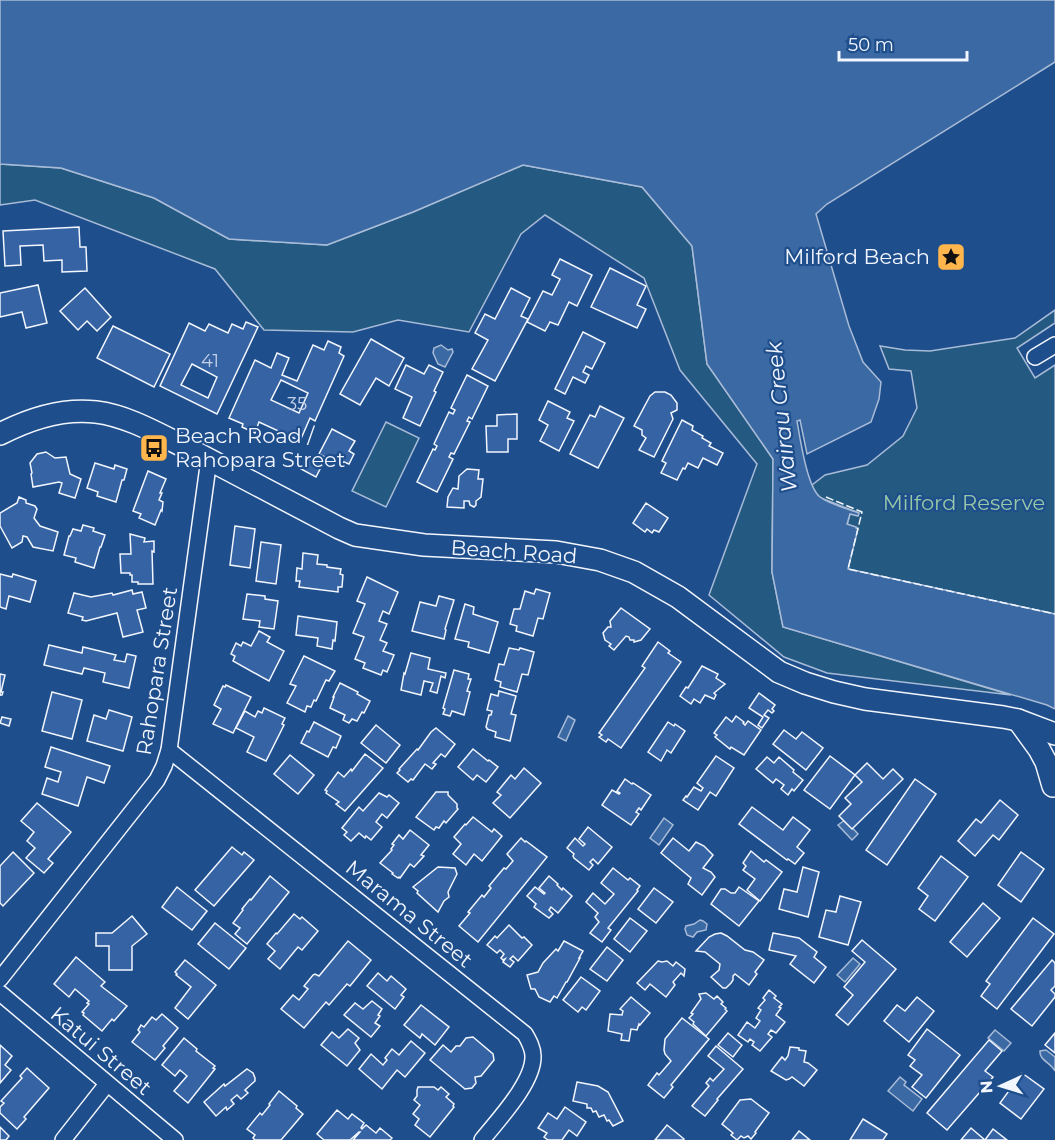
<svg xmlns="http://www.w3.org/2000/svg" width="1055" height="1140" font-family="Montserrat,sans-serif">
	<rect width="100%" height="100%" fill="#1f4e8c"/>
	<g fill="#245a82" stroke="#a8bbd7" stroke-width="1.5">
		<path d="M0,164L61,168L154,198L229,239L327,245L413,212L523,165L642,187L692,246L707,364L773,459L772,572L783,627L1011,695L827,673L784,657L709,595L757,464L680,370L644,278L545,215L521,234L469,332L398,320L353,332L264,330L215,269L35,200L0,205Z"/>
		<path d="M1055,310V323L1017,348L1035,378L1055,365V614L848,569L857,529L856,528V527L847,525L850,514L859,513L821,498L815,493L812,485L825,475L867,465L903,436L917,408L911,371L889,369L880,346L905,350L930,351L1015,338Z"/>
		<path d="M386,422L419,438L386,507L352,491Z"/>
	</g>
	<g fill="#3b69a3" stroke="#a8bbd7" stroke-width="1.5">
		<path d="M0,0H1055V62L827,204L816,214L849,326L863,362L881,382L879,399L871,422L807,454L800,420L797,421C800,438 807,487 820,497C829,504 848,509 859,513L858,516L850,514L847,524L856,527V528L858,529L848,569L1055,614V709L1047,705L783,627L772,572L773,459L707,364L692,246L642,187L523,165L413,212L327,245L229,239L154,198L61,168L0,164Z"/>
		<path d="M441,345L448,350L452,349L453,352L445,367L438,364L433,353L434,348Z"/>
		<path d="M568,716L575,720L566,741L558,737Z"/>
		<path d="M664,818L673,825L659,845L650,838Z"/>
		<path d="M845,820L858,834L852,840L838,825Z"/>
		<path d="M700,920L703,921L707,924L706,930L697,932L693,937L687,935L685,929L686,926L694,924Z"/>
		<path d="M853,958L860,964L845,982L837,975Z"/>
		<path d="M995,1030L1011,1043L1004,1051L988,1038Z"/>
		<path d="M1046,1050L1055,1057V1071C1051,1063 1039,1060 1040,1051Z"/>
		<path d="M900,1077L906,1082L904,1085L922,1099L913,1111L888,1091Z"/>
	</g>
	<g fill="#3563a3" stroke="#f2f6ff" stroke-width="1.5" fill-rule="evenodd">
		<path d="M79,227L80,247H86L87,271L62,272V260L44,261L43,245L20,246L21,265L5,266L3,231Z"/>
		<path d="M560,259L592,275L577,306L569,302L558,325L550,322L545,331L527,322L543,291L552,295L560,279L552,275Z"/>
		<path d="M610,268L646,286L637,305L646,309L637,328L591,307Z"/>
		<path d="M38,285L47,323L26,328L22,312L0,317V293Z"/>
		<path d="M85,288L111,317L97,331L87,321L78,330L60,311Z"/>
		<path d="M511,288L530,298L521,316L528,319L495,381L472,369L488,340L475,333L485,314L495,319Z"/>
		<path d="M246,322L258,327L217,414L160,386L189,323L205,331L209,324L228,333L232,324L243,329ZM192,364L217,377L208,398L181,385Z"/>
		<path d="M113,326L170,354L154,387L97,358Z"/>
		<path d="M583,332L605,343L592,369L586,366L583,372L589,375L585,383L573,377L565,394L555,389Z"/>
		<path d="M371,339L404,358L389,386L376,378L360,405L340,394Z"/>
		<path d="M328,341L341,347L339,353L344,356L315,421L310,418L300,441L259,422L255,433L242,427L243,424L229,418L255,360L271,368L277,353L289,358L282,375L297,381L313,345L324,350ZM281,380L308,393L299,413L271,400Z"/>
		<path d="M406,365L424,374L429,365L443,372L434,391L436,392L420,426L403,418L412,397L395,389Z"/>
		<path d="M467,375L488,386L472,419L469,417L467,421L470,422L454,454L451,453L449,457L453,459L437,492L417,482L433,449L435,450L437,446L434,444L449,412L453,414L455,410L451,408Z"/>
		<path d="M655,392H665L671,395L677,403V410L671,413L673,419L654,457L639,450L646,438L642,435V430L634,426L650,396Z"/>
		<path d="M548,401L570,412L567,418L574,421L559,451L540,441L548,425L539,420Z"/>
		<path d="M600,406L624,418L598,468L570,454L590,415L595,417Z"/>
		<path d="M517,414V439H508V452H487L486,426H497V415Z"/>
		<path d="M682,420L693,426L692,430L703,436L702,438L711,443L709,446L723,453L717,465L703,458L698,468L688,463L685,469L683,468L677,480L661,473L666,463L662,461Z"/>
		<path d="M332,429L355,441L349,451L354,454L349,464L344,462L342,466L319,454Z"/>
		<path d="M46,452L55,458L66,457L70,474L81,479L75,498L59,493L62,483L59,482L33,487L31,474L32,473L30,463L37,454Z"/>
		<path d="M307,456L323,463L316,477L301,469Z"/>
		<path d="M95,463L114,469L115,465L127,469L124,480H122L116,502L97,496L98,492L87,488Z"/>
		<path d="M467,469L479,470L478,479H483L481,497L476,501V505L474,507L470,505L469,501H464V508L447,507L448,497L453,488L458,489L459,476Z"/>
		<path d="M148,471L166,479L160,493H162L159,500L163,502L162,511L161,510L155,525L139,518L141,514L133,511Z"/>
		<path d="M19,497L26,500V503L35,506L37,509L34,518L40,526L58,532L53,551L33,547L27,537L23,536L22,542L12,548L0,526V513L17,503Z"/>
		<path d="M646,503L668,518L659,532L654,530L652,533L647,529L645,532L633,523Z"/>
		<path d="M83,525L94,528L93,531L105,535L101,547H100L94,568L75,562L76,558L64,555L69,536H70L73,529L81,531Z"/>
		<path d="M235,526L255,529L250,568L230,565Z"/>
		<path d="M130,534L145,538L144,542L154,541V552L152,551L153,584H138V582H132V575H130V573H121L120,554H131Z"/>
		<path d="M261,542L281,545L276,584L256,581Z"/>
		<path d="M303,553L318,555L317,564L327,565V567L341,569L340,574L343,575L342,587H338V592L299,587L300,581H296L297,568L302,569Z"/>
		<path d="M0,574L12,577L13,574L36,581L30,602L9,596L6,609L0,607Z"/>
		<path d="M367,577L398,592L389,614L383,611L379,621L387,624L380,640L387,643L383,651L394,655L387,672L383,670L381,675L363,668L365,663L355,659L364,637L353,633L365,604L357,601Z"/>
		<path d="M536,589L550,593L543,619L538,618L533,636L516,631L517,626L510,624L514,609H520L525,591L534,594Z"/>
		<path d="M132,590L133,594L142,592L146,608L137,610L143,632L123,637L117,613L86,621L82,620L83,617L68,613L74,593L91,597L112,593L113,595Z"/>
		<path d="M247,594L265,596V599L278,601L274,629L259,627L260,621L243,619Z"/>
		<path d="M439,596L454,600L445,629L446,630L444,639L412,631L420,602L436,606Z"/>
		<path d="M465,604L474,607L473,614L498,622L489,653L468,647L469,642L455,639Z"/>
		<path d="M621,608L650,629L641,640L634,642V640H630L629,637L626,636L614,650L609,646L611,644L605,640L603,633L608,627H611L610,621Z"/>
		<path d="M298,616L337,622L335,641L333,640L332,649L317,646L318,638L296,635Z"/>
		<path d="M259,631L270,637L267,642L284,651L269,681L233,661L235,656L231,654L236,643L241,646L243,642L251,646Z"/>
		<path d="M658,642L670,651L668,653L681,662L621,748L608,739L606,742L599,737L602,735L599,733L645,668L642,666Z"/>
		<path d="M49,645L82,653L83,647L116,655L114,660L125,662L127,654L136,656L129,688L103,682L105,673L84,668L82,674L44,665Z"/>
		<path d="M509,648L519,650L520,648L534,652L528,675L522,674L517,692L500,687L501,682L495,680L499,664L504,665Z"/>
		<path d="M411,653L430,658L428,669L446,673L445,678L441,676L437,693L430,691L433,683L424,681L421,695L401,690L404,673L405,674Z"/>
		<path d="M304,656L335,671L329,681L326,680L316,701L314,700L311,707L307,706L305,712L287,703L296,686L290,684Z"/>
		<path d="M702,666L718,674L716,678L725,684L714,693L716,695L714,699L705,695L700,703L694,699L691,704L680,696L686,687L688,688Z"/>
		<path d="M454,670L469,674L468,679H471L467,691L470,692L464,715L452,711L450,716L443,714L445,709L443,708Z"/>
		<path d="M0,674L5,675L1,692H3L2,695H0V696Z"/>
		<path d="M340,683L358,692L357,694L370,701L364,713L362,712L357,721L352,719L349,723L343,720L345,715L330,708L334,697H333Z"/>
		<path d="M226,685L251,697L233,733L213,724L221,709L214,705L223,686L225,687Z"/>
		<path d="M499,691L516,696L511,714L516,715L510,741L495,737L496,732L487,729V728L486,727L489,715H491L492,711L487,710L491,694L498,696Z"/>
		<path d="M52,692L82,700L72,739L42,731Z"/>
		<path d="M759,693L775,705L772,709L774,711L772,713L768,710L764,715L769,718L762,728L758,725L763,717L749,708Z"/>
		<path d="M264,708L285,718L282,724L284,725L266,761L247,752L254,737L236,728L245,711L255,717L258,711L262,713Z"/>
		<path d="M109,710L132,717L123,751L87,741L94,715L106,719Z"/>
		<path d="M736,716L744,722L743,723L745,725L748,721L761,730L744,755L731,747L730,749L715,737L717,735L714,733L726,717L732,722Z"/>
		<path d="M2,717L11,719L9,726L0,723Z"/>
		<path d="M314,722L341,736L336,748L333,747L328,757L301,743L307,731L309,732Z"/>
		<path d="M668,722L674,726L675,724L685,731L671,753L667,750L661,761L648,752Z"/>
		<path d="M376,725L400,745L386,763L361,743Z"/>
		<path d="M436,728L455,744L445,757L441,754L433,763L436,764L432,769L425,764L413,780L411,779L408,782L397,773L400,770L399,769L417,749L418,750L431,732Z"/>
		<path d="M784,730L796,739L802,732L823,748L806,770L773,744Z"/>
		<path d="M51,747L110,766L104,783L87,777L78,806L42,794L47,778L58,782L61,772L45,767Z"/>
		<path d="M473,749L488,761L489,760L498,767L486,782L477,775L473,780L458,767Z"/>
		<path d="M365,754L383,768L345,811L336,804L339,802L326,793L327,791L325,790L338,772L344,777L351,769L352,771Z"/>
		<path d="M290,755L314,775L298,794L274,774Z"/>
		<path d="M716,756L734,768L716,796L710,792L698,810L683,800L686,796L687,797L694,787L701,791L703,788L697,783Z"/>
		<path d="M830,756L855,775L830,809L804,790Z"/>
		<path d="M767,757L774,763L779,757L794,770L793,772L803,780L794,791L792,789L788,795L781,789L784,785L776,779L773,783L756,769Z"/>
		<path d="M867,763L883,779L893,769L903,779L852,829L839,816L851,804L845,798L862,782L855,775Z"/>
		<path d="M524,768L541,783L510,818L493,803L501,795L497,792L511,775L515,779Z"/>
		<path d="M625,779L632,784L633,783L651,795L641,810L639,808L636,812L639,814L631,825L602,805L612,790L619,794L620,793L617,791Z"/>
		<path d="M915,779L936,794L887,865L866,850Z"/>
		<path d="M436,792H448V795L457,804V808L458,809L446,823L444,821L439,828L436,827L434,830L416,817Z"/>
		<path d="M379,793L387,797L389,795L399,803L387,818L382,814L376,822L382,827L371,840L366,836L365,838L359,833L351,841L344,835L347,832L342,828L359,807L363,811Z"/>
		<path d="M1000,800L1018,815L999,840L993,835L975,856L958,841L976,819L981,823Z"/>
		<path d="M37,803L71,832L48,859L53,863L44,873L26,858L35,848L27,841L34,832L21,821Z"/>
		<path d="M752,807L783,830L793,817L810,830L797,847L804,853L795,864L788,859L787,860L739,824Z"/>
		<path d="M473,817L492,832L494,829L502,836L482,861L474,854L466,865L453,854L461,844L454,837L465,824L466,825Z"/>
		<path d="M588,827L612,847L598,864L593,859L590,862L593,865L589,870L574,858L573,856L574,854L567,848L575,838L583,846L585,844L579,839Z"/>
		<path d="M410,830L429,845L421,855L424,856L414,867L410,864L400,878L399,877L398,878L392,874L393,873L380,863L392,850L391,849L394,845L392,844L399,835L403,839Z"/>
		<path d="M521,838L525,842L526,841L547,857L478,942L459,926L470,913L468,912L482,895L484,897L491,888L489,886L504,868L506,869L513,861L507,854Z"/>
		<path d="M673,838L689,851L696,842L704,846L713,855L703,868L711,872L715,877L702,895L688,884L691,878L661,853Z"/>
		<path d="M232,847L242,855L244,852L254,860L214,906L195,890Z"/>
		<path d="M751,851L764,862L766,860L782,872L760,901L747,890L755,879L743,870L746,866L743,863Z"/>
		<path d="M13,852L34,873L3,906L0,903V866Z"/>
		<path d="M1021,852L1044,869L1021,902L998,885Z"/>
		<path d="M941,856L968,877L935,921L919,909L928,896L918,888Z"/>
		<path d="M438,867L455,868L457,874L448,892L449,897L444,901L438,912L417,893L418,891L413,887Z"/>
		<path d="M803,867L819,872L808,917L779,909L784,889L797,892Z"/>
		<path d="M613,868L628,880L630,878L640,886L637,890L638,891L608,928L611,930L602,942L590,933L599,922L595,917L598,913L586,902L593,893L605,904L614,894L601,883Z"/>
		<path d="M270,876L289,892L247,944L235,934L240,928L233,923L243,910L242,909L250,899L251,900Z"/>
		<path d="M549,876L558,884L557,885L562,890L563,888L572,896L558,913L551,907L549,910L553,914L549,918L534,907L536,904L527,896L535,887L544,894L545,893L539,888Z"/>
		<path d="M177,887L207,911L192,930L162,907Z"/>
		<path d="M739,887L759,901L739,926L711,904L721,889H725L731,893H735Z"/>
		<path d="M654,888L673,902L656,923L638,909Z"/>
		<path d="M840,896L861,902L848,945L819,937L826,910L836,912Z"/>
		<path d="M983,903L1000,918L967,957L950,942Z"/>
		<path d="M294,914L300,919L302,917L318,931L302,950L298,947L280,969L268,959L275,951L267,944L276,933L277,934Z"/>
		<path d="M132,916L147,934L132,946V970H109V946H96V933H112Z"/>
		<path d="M630,918L647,931L630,952L614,939Z"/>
		<path d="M1033,918L1054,934L997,1009L981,996L990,984L986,981Z"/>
		<path d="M215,923L246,948L229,969L198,944Z"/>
		<path d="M509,925L522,938L524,937L532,945L518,961L513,956L510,959L514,962L510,967L503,962L505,959L503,960L501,958L504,954L500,950L497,953L487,945L495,936L497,938Z"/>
		<path d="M721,933L727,936L745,950L753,952L764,960L755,972L757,974L749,985L735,974L733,976V980L731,983L726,988H723L711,977L719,970L720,964L705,952L696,951L709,937L715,934Z"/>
		<path d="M773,933L799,938L817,952L814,957L826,967L814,983L790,964L796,956L769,950Z"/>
		<path d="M862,940L896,969L848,1025L836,1015L853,995L844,987L865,962L852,951Z"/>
		<path d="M348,941L371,960L350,986L347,984L329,1005L326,1002L304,1028L281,1009L293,995L299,1000L308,989L304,986L313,975L315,974L319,976Z"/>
		<path d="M564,941L583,951L579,958H580L567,982H566L557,998L554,996L550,1002L539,997L535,989H531L527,975L538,972L543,963L556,949L558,951Z"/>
		<path d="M607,947L623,960L607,981L590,969Z"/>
		<path d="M76,957L105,982L101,986L127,1006L114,1021L112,1019L102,1031L83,1015L84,1013L82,1012L89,1004L87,1003L89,1001L75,989L69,997L54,984Z"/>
		<path d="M185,960L216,985L188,1019L175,1008L191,987L176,975L177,974L175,972Z"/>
		<path d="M1052,960L1055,963V986L1051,990L1055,994V997L1032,1026L1011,1009Z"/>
		<path d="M658,961L662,962L667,961L673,966L676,962L685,969L684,976L681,973L673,982L675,985L666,997L650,984L645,990L637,983Z"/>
		<path d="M378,973L387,981L391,976L406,989L401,995L404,997L395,1009L367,986Z"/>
		<path d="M581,977L600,991L586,1010L582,1007L578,1012L563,1000Z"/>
		<path d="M769,990L776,996L774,998L782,1004L779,1007L781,1008L776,1015L785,1022L776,1033L771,1030L768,1034L772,1037L760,1051L752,1045L754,1042L750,1039L748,1042L738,1035L747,1022L755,1028L760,1021L756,1018L761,1010L758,1008L765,1000L763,998Z"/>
		<path d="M706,993L714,999L717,996L723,1002L721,1004L726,1008L725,1009L727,1011L706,1036L693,1024L694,1022L689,1018L693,1014L691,1013L701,999L699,994Z"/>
		<path d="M631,997L650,1013L640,1025L639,1024L637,1030L631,1029L629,1041L621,1040L622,1034L608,1031L610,1014L622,1015L623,1011L620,1009Z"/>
		<path d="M917,997L934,1011L909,1042L884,1021L897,1005L905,1011Z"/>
		<path d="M372,1001L382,1009L378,1015L380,1016L375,1023L380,1026L371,1037L344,1015L355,1003L363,1009Z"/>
		<path d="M421,1005L449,1027L435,1045L422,1034L420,1038L404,1025Z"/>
		<path d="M162,1014L178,1028L163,1046L165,1048L155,1060L132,1042L140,1032L138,1030L141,1025L144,1027L152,1017L156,1020Z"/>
		<path d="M682,1018L709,1039L671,1085L673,1087L664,1098L648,1085L657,1073L659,1075L671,1061L665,1054L664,1050L665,1039Z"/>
		<path d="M348,1029L359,1038L355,1043L360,1050L347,1066L321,1045L332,1032L339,1038Z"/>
		<path d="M927,1029L960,1055L926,1098L912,1087L922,1075L910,1066L915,1060L908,1055Z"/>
		<path d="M728,1033L742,1045L733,1057L718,1045Z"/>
		<path d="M1055,1033V1053L1045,1045Z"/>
		<path d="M473,1037L493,1054L494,1060L481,1076L475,1077L476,1083L472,1088L465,1089L430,1060L443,1045L451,1052L456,1046H460L466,1038Z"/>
		<path d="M184,1038L197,1049L196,1051L215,1066L213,1068L215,1069L188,1103L174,1091L187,1076L180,1070L175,1076L162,1065Z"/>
		<path d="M989,1040L1002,1051L985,1071L993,1077L947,1130L927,1113Z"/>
		<path d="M411,1041L425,1053L405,1077L397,1070L382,1089L359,1069L371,1054L383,1065L387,1060L385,1058L392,1049L399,1055Z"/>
		<path d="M0,1045L12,1056L5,1065L11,1070L0,1083Z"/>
		<path d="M716,1046L743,1069L717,1099L718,1100L705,1116L692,1106L709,1086L706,1083L710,1078L713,1081L724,1069L708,1056Z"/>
		<path d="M790,1047L799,1048V1050L806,1051L804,1062L808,1063L817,1070L804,1086L792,1077L789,1079L786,1080L771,1071L782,1057L785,1060L788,1056Z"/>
		<path d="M27,1068L49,1088L24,1117L26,1119L17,1129L0,1113V1107L4,1103L1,1101L22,1078L20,1076Z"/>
		<path d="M247,1069L253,1073L255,1078V1081L245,1090L248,1093L241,1099L237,1095L231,1100L234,1104L227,1110L226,1107L216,1116L204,1102L224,1084L225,1086Z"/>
		<path d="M1022,1073L1044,1089L1021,1119L1000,1103Z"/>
		<path d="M577,1082L598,1086L608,1092L623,1121L613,1126L609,1120L607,1121L604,1115L599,1117L596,1111L593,1112L591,1108H587V1104L573,1101Z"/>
		<path d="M418,1087H434L438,1090L441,1087L449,1094L446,1097L454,1104L453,1106L454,1107L430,1137L415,1125L419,1119L413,1114L420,1105L414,1100L417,1096V1090Z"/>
		<path d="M279,1091L297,1106L296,1108L303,1114L281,1140H255L253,1138L255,1135L247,1129L260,1113L262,1115L270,1105L269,1104Z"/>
		<path d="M751,1099L769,1113L755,1132L756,1133L751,1139L748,1136L744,1138L741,1136L737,1140L731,1135L733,1133L722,1124L740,1100Z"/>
		<path d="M565,1107L586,1122L577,1136L569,1130L562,1140H548L544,1137L547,1133L538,1128L548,1113L557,1119Z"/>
		<path d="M337,1110L348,1119L352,1114L364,1123L361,1128L362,1129L366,1125L376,1133L380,1128L392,1138L390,1140H353L360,1132H359L350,1140H324L317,1134Z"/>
		<path d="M863,1119L887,1134L883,1140H850Z"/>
		<path d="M667,1125L684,1139L683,1140H655Z"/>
		<path d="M0,1127L9,1136L6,1140H0Z"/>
		<path d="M971,1128L985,1140L993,1129L1007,1140H961Z"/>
		<path d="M799,1131L810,1140H792Z"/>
	</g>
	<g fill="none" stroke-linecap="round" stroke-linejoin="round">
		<g stroke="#f2f6ff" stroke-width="18">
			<g id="street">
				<path d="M1035,357L1055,345"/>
				<path d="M169,750L525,1034C529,1041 533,1048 533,1056C534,1082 498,1120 482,1140"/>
				<path d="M0,979L157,780L164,766L169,750L209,459"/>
				<path d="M0,993L175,1140"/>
				<path d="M63,1140L107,1084"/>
			</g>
		</g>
		<g stroke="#f2f6ff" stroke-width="24">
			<g id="secondary">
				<path d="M0,434C29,419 63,408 96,412C129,416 160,435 189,449C239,475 289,502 339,528L355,535L424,545L556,552L600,560L634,572L678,597L779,672L805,683L834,692L865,699L1003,717L1018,720L1055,734"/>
				<path d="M1018,720L1039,749L1046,762L1053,786"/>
			</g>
		</g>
		<use href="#street" stroke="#1f4e8c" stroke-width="15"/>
		<use href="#secondary" stroke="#1f4e8c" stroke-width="21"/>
		<path stroke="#f2f6ff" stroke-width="1.5" stroke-dasharray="8 3" stroke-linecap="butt" d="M826,497L862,512L848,569L1055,614"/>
	</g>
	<defs>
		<g id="sight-square" transform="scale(1.5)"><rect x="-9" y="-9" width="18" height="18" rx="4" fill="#ffb74d" stroke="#1f4e8c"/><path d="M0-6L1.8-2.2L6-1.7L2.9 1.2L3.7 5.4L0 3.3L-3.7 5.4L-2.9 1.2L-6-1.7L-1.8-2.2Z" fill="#111"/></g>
		<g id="bus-square" transform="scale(1.5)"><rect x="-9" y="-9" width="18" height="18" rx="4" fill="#ffb74d" stroke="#1f4e8c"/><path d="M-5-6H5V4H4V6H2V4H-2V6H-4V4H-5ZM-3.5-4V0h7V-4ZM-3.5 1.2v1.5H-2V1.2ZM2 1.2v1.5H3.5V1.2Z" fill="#111"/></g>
	</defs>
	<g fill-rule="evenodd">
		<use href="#sight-square" x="951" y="257"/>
		<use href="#bus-square" x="154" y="448"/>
	</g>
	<g text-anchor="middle" stroke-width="4.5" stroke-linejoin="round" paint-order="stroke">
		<g font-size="18" fill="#c3d1e8">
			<text x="210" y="367">41</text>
			<text x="297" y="410">35</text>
		</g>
		<g font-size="21" fill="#f2f6ff" stroke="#1f4e8c" text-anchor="end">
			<text x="930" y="264">Milford Beach</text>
			<text x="175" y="443" text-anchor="start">Beach Road /<tspan x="175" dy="24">Rahopara Street</tspan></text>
		</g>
		<g font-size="21" fill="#97c8a6" stroke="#1f4e8c">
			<text x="964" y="510">Milford Reserve</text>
		</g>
		<g font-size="21" fill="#f2f6ff" stroke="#1f4e8c">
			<text transform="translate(514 552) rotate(4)" y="7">Beach Road</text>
			<text transform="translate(157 671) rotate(-81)" y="7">Rahopara Street</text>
			<text transform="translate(409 914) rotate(39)" y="7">Marama Street</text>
			<text transform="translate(101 1051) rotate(40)" y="7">Katui Street</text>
		</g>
		<g font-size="22" font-style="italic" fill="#f2f6ff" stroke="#1f4e8c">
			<text transform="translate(781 417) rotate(-96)" y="8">Wairau Creek</text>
		</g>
	</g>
	<g transform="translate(1001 1086) rotate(266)" stroke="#1f4e8c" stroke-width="4.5" paint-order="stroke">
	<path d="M0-4.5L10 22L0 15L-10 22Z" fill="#f2f6ff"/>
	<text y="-9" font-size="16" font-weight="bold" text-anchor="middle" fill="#f2f6ff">N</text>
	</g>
	<path d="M839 51v9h128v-9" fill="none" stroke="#f2f6ff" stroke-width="3"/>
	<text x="848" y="51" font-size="18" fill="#f2f6ff" stroke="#1f4e8c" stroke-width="4.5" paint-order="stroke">50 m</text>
</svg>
